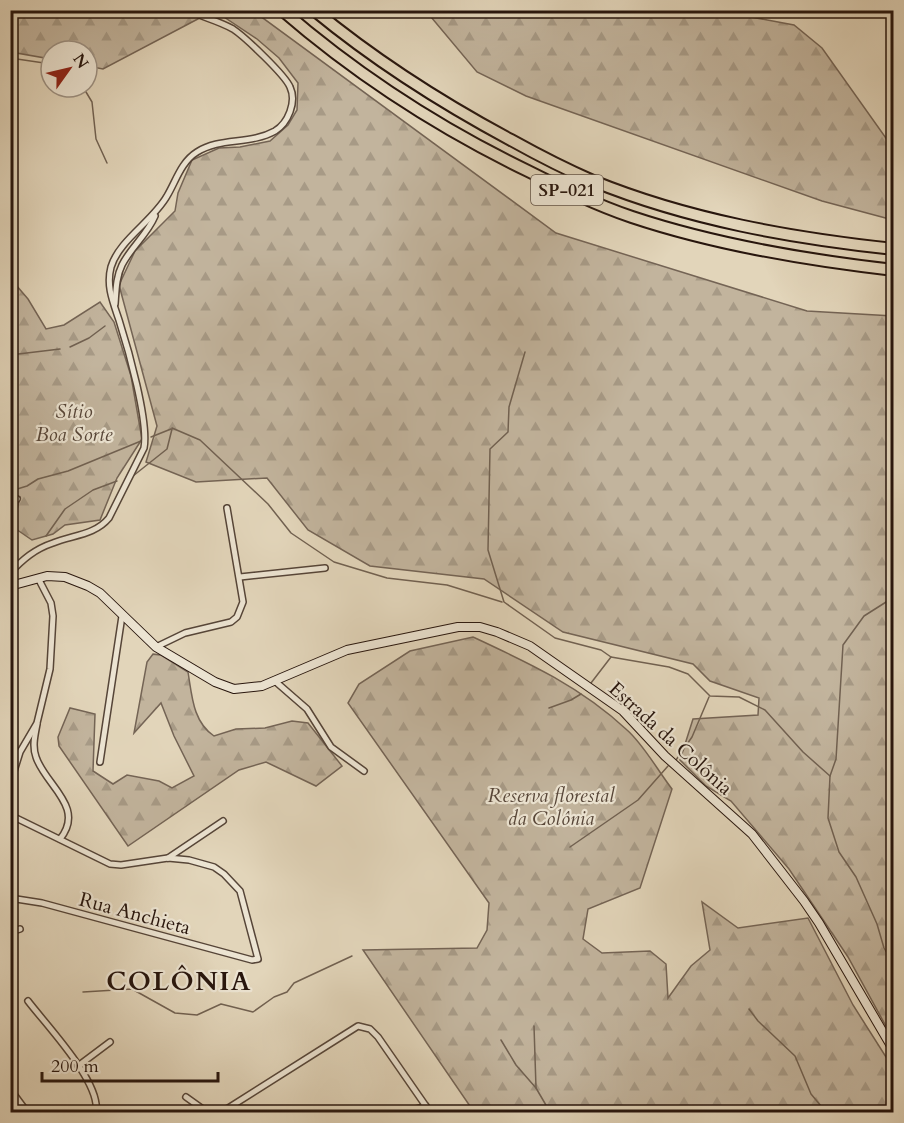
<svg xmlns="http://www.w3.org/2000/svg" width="904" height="1123" font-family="Cardo,serif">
	<defs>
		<pattern id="forest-firs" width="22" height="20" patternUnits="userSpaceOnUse" patternTransform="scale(1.5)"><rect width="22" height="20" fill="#c2b49d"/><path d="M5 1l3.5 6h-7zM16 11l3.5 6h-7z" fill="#a79a86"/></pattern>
	</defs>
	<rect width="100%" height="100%" fill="#e2d5ba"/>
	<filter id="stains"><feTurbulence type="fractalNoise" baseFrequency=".00333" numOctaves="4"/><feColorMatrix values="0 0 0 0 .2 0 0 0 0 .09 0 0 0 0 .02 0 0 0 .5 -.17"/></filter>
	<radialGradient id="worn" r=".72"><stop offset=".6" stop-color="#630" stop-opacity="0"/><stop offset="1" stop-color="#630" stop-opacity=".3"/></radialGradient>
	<g fill="url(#forest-firs)" stroke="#746455" stroke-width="1.5">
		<path d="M252,10L556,233L807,311L893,316V1039L848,957L789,869L731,801L706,786L680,760L693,719L758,715L759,698L710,681L693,664L563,632L484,579L370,566L308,530L267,478L196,482L146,462L157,426L119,285L135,251L175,211L178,193L192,160L219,148L240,147L270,141L288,125L297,110L298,83L279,58L257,39L215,11Z"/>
		<path d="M714,10L794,25L822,48L893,148V220L822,201L526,96L477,72L426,11Z"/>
		<path d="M10,11H213L103,69L87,66V51H51V59L11,52Z"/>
		<path d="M16,285L28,299L46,329L64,325L100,302L114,322L131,376L142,439L117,478L100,520L65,525L53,534L32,540L13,527L20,497L10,492V288Z"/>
		<path d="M473,637C529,663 581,687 627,730C644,745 658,771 672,789L640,888L588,909L583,939L602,953L650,951L666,964L668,998L691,966L710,950L702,902L738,928L808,918L853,1005L893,1068V1112H749L745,1110L737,1112H474L363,950L477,948L487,930L489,903L348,703L359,684L410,651Z"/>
		<path d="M153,654L161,655L188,672C192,696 193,722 214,736L236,729L265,728L292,721L308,723L342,766L316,786L266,762L239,770L128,846L59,746L58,737L70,708L95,714L93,771L113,784L127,775L159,781L172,788L194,776L174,736L161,703L134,733L147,662Z"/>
	</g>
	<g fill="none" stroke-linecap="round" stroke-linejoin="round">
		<g stroke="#716151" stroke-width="1.5">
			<path d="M10,58L51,64"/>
			<path d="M83,87L92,102L96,139L107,163"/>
			<path d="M70,347L89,338L105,326"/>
			<path d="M525,352L509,407L508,432L490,449L488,550L504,602L555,638L601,650L611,657L669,667L688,674L710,696L739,697L765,710L803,752L830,776"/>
			<path d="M10,355L60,349"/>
			<path d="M172,428L200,440L268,504L291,533L334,562L387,578L447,585L502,602"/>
			<path d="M151,437L171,429"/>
			<path d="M133,476L167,449L172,429"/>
			<path d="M14,490L27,486L38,479L68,471L141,441"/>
			<path d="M46,536L65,509L93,490L117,481"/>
			<path d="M894,597L864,616L843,645L836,759L830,776L828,818L839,852L856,877L877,924L884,948L894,966"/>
			<path d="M591,683L611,657"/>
			<path d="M549,708L571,700L581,694"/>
			<path d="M676,760L692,737L709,697"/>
			<path d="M570,847L638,800L668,766"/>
			<path d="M83,992L132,989L175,1013L197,1015L221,1004L253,1012L274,997L287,992L294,983L352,956"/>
			<path d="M749,1009L758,1021L795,1056L811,1094L826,1112"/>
			<path d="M534,1026L536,1088L550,1112"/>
			<path d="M501,1040L516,1065L536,1088"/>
		</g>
		<g stroke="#564538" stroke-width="8">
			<g id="street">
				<path d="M115,304C116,291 116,277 122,265C131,247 147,235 155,216"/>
				<path d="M10,496L17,499"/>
				<path d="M10,573C23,559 35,549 53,543C73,535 95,535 109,518L144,448C149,422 128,348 119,320C113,302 106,286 111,267C119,240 153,221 167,196C176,181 181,162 197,152C220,137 250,145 275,131C288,123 297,102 290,87C285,75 245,37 233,29C219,21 202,17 187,10"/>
				<path d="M240,577L325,568"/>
				<path d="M156,647L185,633L231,622L237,617L243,602L227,508"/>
				<path d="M276,682L307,709L331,747L364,771"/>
				<path d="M37,724C35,735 32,746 36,757C45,785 86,807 60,839"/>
				<path d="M100,762L122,616"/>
				<path d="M10,784L20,752L37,723L50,669L53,616L51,603L38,578"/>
				<path d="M10,815L110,864L121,865L168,858L189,860L214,867L224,874L240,891L258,959L252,960L42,903L10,898"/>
				<path d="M168,858L223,821"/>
				<path d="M10,932L20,929"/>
				<path d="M28,1001C47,1026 101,1082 96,1112"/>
				<path d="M78,1066L110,1042"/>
				<path d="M10,1089L27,1112"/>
				<path d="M186,1097L207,1112"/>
				<path d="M222,1112L358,1026L370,1029L378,1037L430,1112"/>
				<path d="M405,1112L426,1106"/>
			</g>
		</g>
		<g stroke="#27150d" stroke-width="10">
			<path id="secondary" d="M10,586L47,576L65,577L88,586L100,593L156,647L215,682L234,689L262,686L347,650L458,627H480L497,632L530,646L623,711L665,756L752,834L804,901L819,923L894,1051"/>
		</g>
		<g stroke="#27150d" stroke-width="14">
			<g id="highway">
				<path d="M282,10C357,75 439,128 528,171C562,188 596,205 632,217C716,245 805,260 894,270"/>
				<path d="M314,10C377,62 440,102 511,140C538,155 565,169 593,181C689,220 791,238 894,249"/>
			</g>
		</g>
		<use href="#street" stroke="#ece4d2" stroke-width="5"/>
		<use href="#secondary" stroke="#ece4d2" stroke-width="8"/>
		<use href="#highway" stroke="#e2d5ba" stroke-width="10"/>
	</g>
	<g text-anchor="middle" stroke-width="4.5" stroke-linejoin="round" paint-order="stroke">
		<rect fill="#ece4d2" stroke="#625348" stroke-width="1.5" x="531" y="175" width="72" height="30" rx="4.5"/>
		<g font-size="18" font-weight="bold" fill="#27150d">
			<text x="567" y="196">SP-021</text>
		</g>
		<g font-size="20" font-style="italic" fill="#564538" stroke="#ece4d2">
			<text x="74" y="418">Sítio<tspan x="74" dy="23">Boa Sorte</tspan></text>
			<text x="551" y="802">Reserva florestal<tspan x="551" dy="23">da Colônia</tspan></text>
		</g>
		<g font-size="20" fill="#27150d" stroke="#ece4d2">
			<text transform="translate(671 738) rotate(42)" y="7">Estrada da Colônia</text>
			<text transform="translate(135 913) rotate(15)" y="7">Rua Anchieta</text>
		</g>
		<g font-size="26" font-weight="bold" letter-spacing="1.5" fill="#27150d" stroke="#ece4d2">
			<text x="179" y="990">COLÔNIA</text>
		</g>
	</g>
	<rect width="904" height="1123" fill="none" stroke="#e2d5ba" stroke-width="36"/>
	<rect x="12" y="12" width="880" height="1099" fill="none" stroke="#27150d" stroke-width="3"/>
	<rect x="18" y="18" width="868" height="1087" fill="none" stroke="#27150d" stroke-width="1.5"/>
	<g transform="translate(69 69) rotate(56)"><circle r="28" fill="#ece4d2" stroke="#9d9183" stroke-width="1.5"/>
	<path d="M0-4.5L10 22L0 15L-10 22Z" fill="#8f2418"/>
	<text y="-9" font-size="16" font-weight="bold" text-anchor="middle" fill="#27150d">N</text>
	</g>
	<path d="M42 1072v9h176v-9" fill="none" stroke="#27150d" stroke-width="3"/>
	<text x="51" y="1072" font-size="18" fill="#27150d" stroke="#ece4d2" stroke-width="4.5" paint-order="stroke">200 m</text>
	<rect width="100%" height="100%" filter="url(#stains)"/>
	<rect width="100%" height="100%" fill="url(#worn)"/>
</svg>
